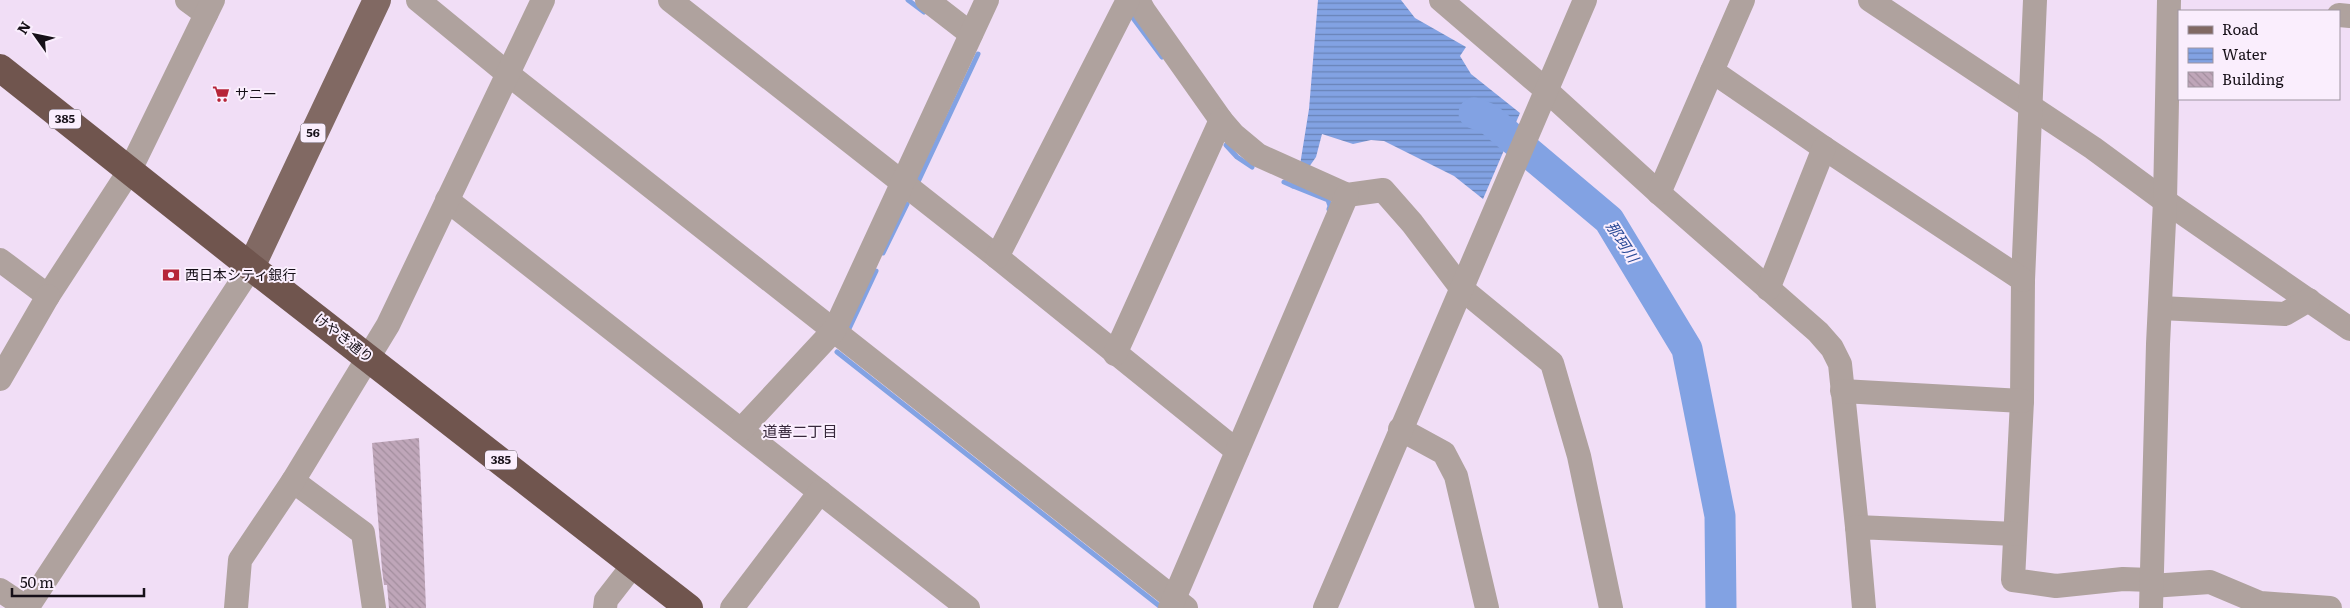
<svg xmlns="http://www.w3.org/2000/svg" width="2350" height="608" font-family="Literata,'Noto Sans JP',serif">
	<defs>
		<pattern id="water-rules" width="6" height="5" patternUnits="userSpaceOnUse" patternTransform="scale(1.25)"><rect width="6" height="5" fill="#82a2e3"/><path d="M0 2.5h6" fill="none" stroke="#6983b7"/></pattern>
		<pattern id="building-back-hatch" width="6" height="6" patternUnits="userSpaceOnUse" patternTransform="scale(1.25)"><rect width="6" height="6" fill="#bfa6b9"/><path d="M-1 5l2 2M0 0l6 6M5-1l2 2" fill="none" stroke="#a38e9e"/></pattern>
	</defs>
	<rect width="100%" height="100%" fill="#f1def6"/>
	<path fill="url(#water-rules)" d="M1318,0H1401L1415,18L1466,47L1460,56L1471,74L1520,113L1483,199L1454,176L1384,141L1371,140L1353,144L1322,134L1316,157L1309,167L1300,165L1309,109Z"/>
	<g fill="none" stroke-linecap="round" stroke-linejoin="round">
		<g stroke="#82a2e3" stroke-width="5">
			<path d="M908,0L924,12"/>
			<path d="M1133,18L1162,57"/>
			<path d="M1226,145L1237,157L1252,167"/>
			<path d="M1284,182L1293,186"/>
			<path d="M1296,182L1293,186L1328,200L1330,206L1329,209"/>
			<path d="M917,184L978,54"/>
			<path d="M883,253L907,204"/>
			<path d="M847,333L876,271"/>
			<path d="M837,352L1162,608"/>
		</g>
		<path stroke="#82a2e3" stroke-width="31" d="M1474,113L1489,119L1609,220L1687,349L1720,516L1721,608"/>
	</g>
	<path fill="url(#building-back-hatch)" d="M419,438L426,608H389L387,585H384L382,569L372,443Z"/>
	<g fill="none" stroke-linecap="round" stroke-linejoin="round">
		<g stroke="#afa29e" stroke-width="24">
			<path d="M187,0L206,14"/>
			<path d="M418,0L508,74L1186,608"/>
			<path d="M670,0L997,257L1237,451"/>
			<path d="M927,0L971,34"/>
			<path d="M1138,0L1144,11L1221,120L1234,135L1258,155L1347,195L1383,190L1412,223L1462,289L1552,363L1579,456L1611,608"/>
			<path d="M1441,0L1546,90L1659,193L1818,332L1832,348L1840,364L1857,527"/>
			<path d="M1870,0L2093,148L2165,201L2350,329"/>
			<path d="M2035,0L2023,280L2022,401L2013,580L2056,586L2123,579L2151,580"/>
			<path d="M2339,15L2350,16"/>
			<path d="M1712,71L1824,148L2023,280"/>
			<path d="M1659,193L1743,0"/>
			<path d="M447,200L968,608"/>
			<path d="M997,257L1128,0"/>
			<path d="M0,260L48,296L130,170L213,0"/>
			<path d="M1768,289L1824,148"/>
			<path d="M2160,308L2285,314L2309,300"/>
			<path d="M1115,354L1221,120"/>
			<path d="M0,379L48,296"/>
			<path d="M1842,391L2022,401"/>
			<path d="M1400,429L1444,453L1456,476L1487,608"/>
			<path d="M741,430L835,329L987,0"/>
			<path d="M293,481L363,533L374,608"/>
			<path d="M2151,586L2210,582L2260,603L2330,608"/>
			<path d="M0,590L27,608"/>
			<path d="M27,608L251,267"/>
			<path d="M236,608L240,560L293,481L388,325L543,0"/>
			<path d="M605,608L606,600L634,564"/>
			<path d="M732,608L820,492"/>
			<path d="M1170,608L1347,195"/>
			<path d="M1325,608L1585,0"/>
			<path d="M1864,608L1857,527L2015,534"/>
			<path d="M2151,608L2158,344L2165,201L2169,0"/>
		</g>
		<path stroke="#816963" stroke-width="28" d="M251,267L377,0"/>
		<path stroke="#70554e" stroke-width="28" d="M0,68L251,267L689,608"/>
	</g>
	<defs>
		<g id="supermarket-bare" transform="scale(1.35)"><path d="M-6-5.5h2.5l.6 2H6L4.5 2H-2.5L-4.4-4H-6ZM-1.5 3.2a1.3 1.3 0 1 0 .1 0ZM3 3.2a1.3 1.3 0 1 0 .1 0Z" fill="#b62438" stroke="#faeefd" stroke-width="2.5" paint-order="stroke"/></g>
		<g id="bank-bare" transform="scale(1.35)"><path d="M-6-4H6V4H-6ZM0-2.3a2.3 2.3 0 1 0 0 4.6a2.3 2.3 0 1 0 0-4.6Z" fill="#b62438" stroke="#faeefd" stroke-width="2.5" paint-order="stroke"/></g>
	</defs>
	<g fill-rule="evenodd">
		<use href="#supermarket-bare" x="221" y="94"/>
		<use href="#bank-bare" x="171" y="275"/>
	</g>
	<g text-anchor="middle" stroke-width="4" stroke-linejoin="round" paint-order="stroke">
		<g fill="#faeefd" stroke="#5a535d" stroke-width="1">
			<rect x="49" y="109.5" width="32" height="19" rx="4"/>
			<rect x="300.5" y="123.5" width="25" height="19" rx="4"/>
			<rect x="485" y="450.5" width="32" height="19" rx="4"/>
		</g>
		<g font-size="12" font-weight="bold" fill="#161018">
			<text x="65" y="123">385</text>
			<text x="313" y="137">56</text>
			<text x="501" y="464">385</text>
		</g>
		<g font-size="14" fill="#161018" stroke="#faeefd" text-anchor="start">
			<text x="235" y="99">サニー</text>
			<text x="185" y="280">西日本シティ銀行</text>
		</g>
		<g font-size="14" fill="#161018" stroke="#faeefd">
			<text transform="translate(344 338) rotate(38)" y="5">けやき通り</text>
		</g>
		<g font-size="15" font-style="italic" fill="#284996" stroke="#faeefd">
			<text transform="translate(1622 242) rotate(57)" y="5">那珂川</text>
		</g>
		<g font-size="15" fill="#37283b" stroke="#faeefd">
			<text x="800" y="437">道善二丁目</text>
		</g>
	</g>
	<rect x="2178" y="10" width="162" height="90" fill="#faeefd" stroke="#9f95a1"/>
	<rect x="2188" y="26" width="25" height="8" fill="#816963" stroke="#9f95a1"/>
	<text x="2222" y="35" font-size="15" fill="#161018">Road</text>
	<rect x="2188" y="48" width="25" height="15" fill="url(#water-rules)" stroke="#9f95a1"/>
	<text x="2222" y="60" font-size="15" fill="#161018">Water</text>
	<rect x="2188" y="72" width="25" height="15" fill="url(#building-back-hatch)" stroke="#9f95a1"/>
	<text x="2222" y="85" font-size="15" fill="#161018">Building</text>
	<g transform="translate(35 35) rotate(303)" stroke="#faeefd" stroke-width="4" paint-order="stroke">
	<path d="M0-4L9 19L0 12L-9 19Z" fill="#161018"/>
	<text y="-8" font-size="14" font-weight="bold" text-anchor="middle" fill="#161018">N</text>
	</g>
	<path d="M12 588v8h132v-8" fill="none" stroke="#161018" stroke-width="2.5"/>
	<text x="20" y="588" font-size="15" fill="#161018" stroke="#faeefd" stroke-width="4" paint-order="stroke">50 m</text>
</svg>
